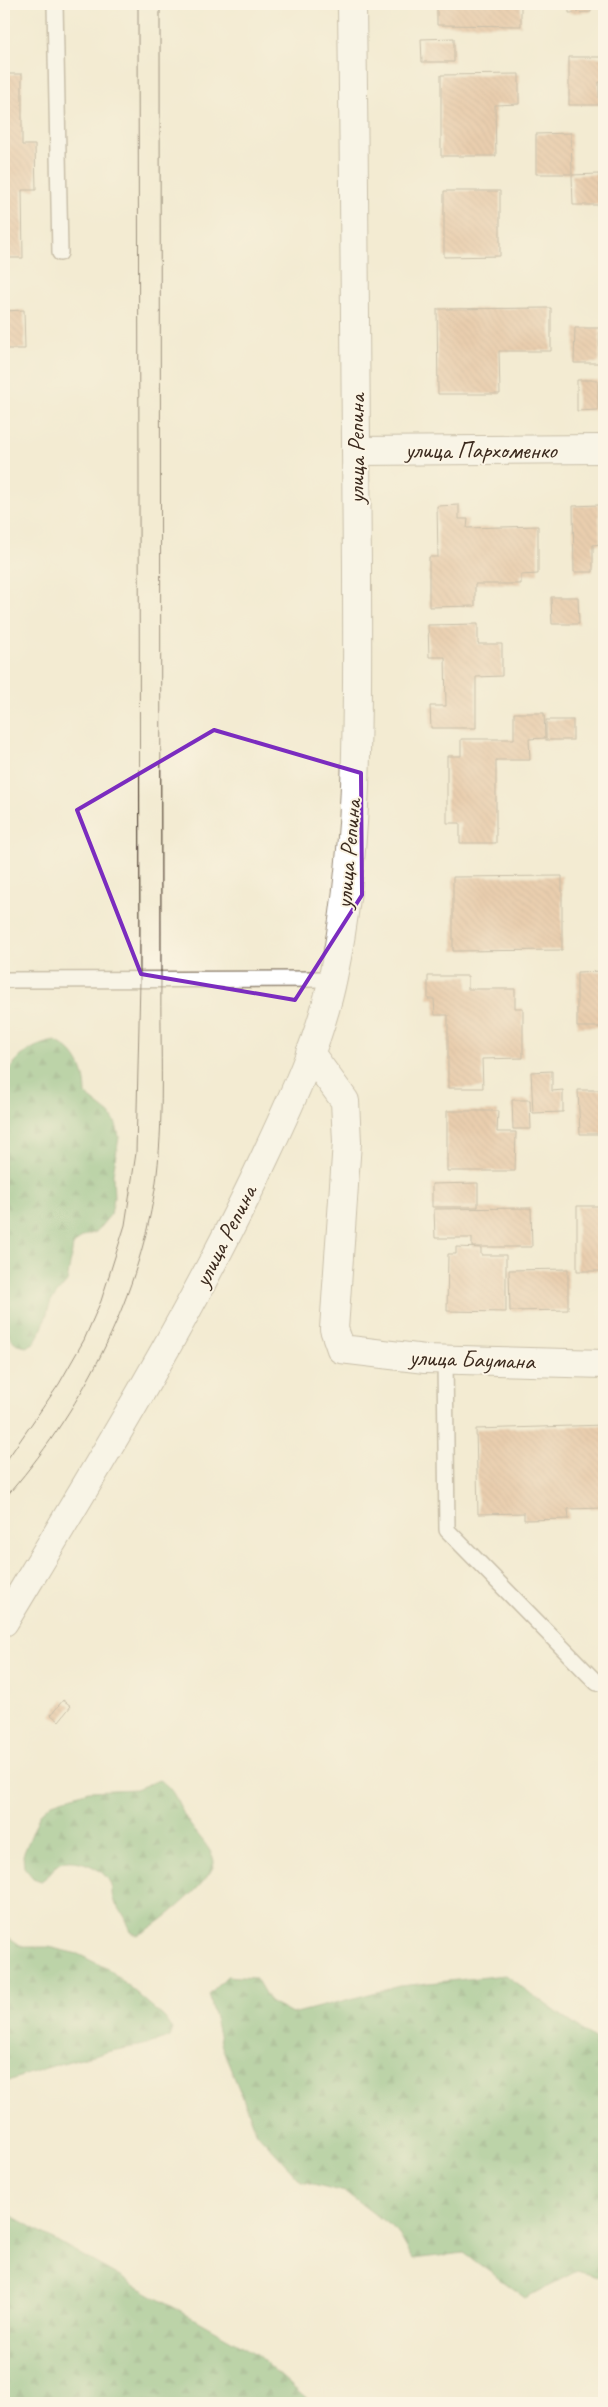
<svg xmlns="http://www.w3.org/2000/svg" width="608" height="2407" font-family="Caveat,sans-serif">
	<defs>
		<pattern id="forest-firs" width="22" height="20" patternUnits="userSpaceOnUse" patternTransform="scale(1.25)"><rect width="22" height="20" fill="#7ab677"/><path d="M5 1l3.5 6h-7zM16 11l3.5 6h-7z" fill="#659461"/></pattern>
		<pattern id="building-back-hatch" width="6" height="6" patternUnits="userSpaceOnUse" patternTransform="scale(1.25)"><rect width="6" height="6" fill="#dfaa83"/><path d="M-1 5l2 2M0 0l6 6M5-1l2 2" fill="none" stroke="#b68b6b"/></pattern>
	</defs>
	<rect width="100%" height="100%" fill="#fcf5e5"/>
	<filter id="ink" filterUnits="userSpaceOnUse"><feTurbulence type="fractalNoise" baseFrequency=".02" numOctaves="2"/><feDisplacementMap in="SourceGraphic" scale="10" xChannelSelector="R" yChannelSelector="G"/><feConvolveMatrix kernelMatrix="1 2 1 2 8 2 1 2 1" color-interpolation-filters="sRGB"/></filter>
	<filter id="wash" filterUnits="userSpaceOnUse"><feTurbulence type="fractalNoise" baseFrequency=".0096" numOctaves="4" result="noise"/><feDisplacementMap in="SourceGraphic" scale="20" xChannelSelector="R" yChannelSelector="G"/><feGaussianBlur stdDeviation="1.12" result="paint"/><feColorMatrix in="noise" values="0 0 0 0 0 0 0 0 0 0 0 0 0 0 0 0 0 1.4 0 .05"/><feComposite in="paint" operator="in"/></filter>
	<g filter="url(#wash)">
		<rect width="100%" height="100%" fill="#f3ebd2"/>
		<g fill="url(#forest-firs)" stroke="#5a704a">
			<path d="M55,1041C77,1051 86,1071 86,1095L110,1114L116,1124L119,1137L113,1174L114,1198L111,1214L96,1232L82,1237L73,1246L67,1282L51,1301L42,1329L34,1343L26,1347C13,1345 7,1335 4,1323V1082C12,1059 30,1045 55,1041Z"/>
			<path d="M159,1780C175,1788 178,1805 187,1820C194,1832 212,1848 214,1861C217,1877 154,1930 137,1935L131,1932C128,1926 127,1920 123,1914C121,1910 116,1906 114,1902C111,1896 113,1889 110,1883C104,1868 75,1856 60,1863C52,1868 50,1876 41,1881L33,1878L24,1867L23,1855L40,1814L52,1803L88,1791L136,1789Z"/>
			<path d="M4,1934L23,1947H48L78,1954L110,1970L164,2017L173,2029L170,2037C151,2045 131,2047 111,2051C74,2059 39,2069 4,2083Z"/>
			<path d="M505,1975L604,2046V2279L577,2271L525,2298L464,2253L413,2259L397,2231L345,2192L301,2181L257,2133L222,2047L209,1994L227,1976L256,1978L270,2002L292,2014L400,1986Z"/>
			<path d="M4,2211L256,2354L311,2403H4Z"/>
		</g>
		<g id="blocks">
			<g fill="url(#building-back-hatch)">
				<path d="M437,4H521V26L437,25Z"/>
				<path d="M569,4H591V12L569,13Z"/>
				<path d="M454,38V62H422L421,39Z"/>
				<path d="M569,57H604V82H599V105H569Z"/>
				<path d="M4,74H22V145H35L36,190H22L23,258H4Z"/>
				<path d="M519,74V104L495,105L496,156H441V75Z"/>
				<path d="M571,133L572,174H536V134Z"/>
				<path d="M599,174L600,205H573L572,175Z"/>
				<path d="M444,191H500V256L444,257Z"/>
				<path d="M551,308V351H499L500,394H438L437,309Z"/>
				<path d="M24,310L25,349H4V311Z"/>
				<path d="M575,328H600L599,363H574Z"/>
				<path d="M577,380H598V410L577,411Z"/>
				<path d="M459,505V519H468L467,528L538,526V574L521,575V584H475V606L429,607V557H438L437,506Z"/>
				<path d="M599,505L600,544L593,545V572H574L573,506Z"/>
				<path d="M551,597H578L579,624H552Z"/>
				<path d="M478,624V644H502V676L476,677V728H431L430,706H446L445,657H429L428,625Z"/>
				<path d="M514,713H544L545,738L529,739L530,760H496V843H460V823H447V756H461V739H514Z"/>
				<rect x="546" y="720" width="27" height="20"/>
				<path d="M562,876V950L453,951V877Z"/>
				<path d="M604,971V1027H577V972Z"/>
				<path d="M428,976H468V989H515V1008H523V1058L482,1059L483,1088H448V1015H435L434,999H428Z"/>
				<path d="M552,1071V1091L563,1090V1112L533,1113L531,1072Z"/>
				<path d="M578,1090H604V1134H580Z"/>
				<path d="M512,1100H530L531,1129H513Z"/>
				<path d="M447,1111H498L497,1132H516L515,1171H447Z"/>
				<path d="M478,1183V1207H432V1184Z"/>
				<path d="M577,1206H604L603,1271H577Z"/>
				<path d="M531,1208L532,1247H472V1238H435L434,1209Z"/>
				<path d="M456,1247L481,1248V1255H506V1312L447,1311L448,1254H456Z"/>
				<path d="M568,1269V1310L510,1311L509,1270Z"/>
				<path d="M604,1425V1508L568,1509L569,1519L524,1520V1513L478,1514L476,1429Z"/>
				<path d="M63,1700L71,1706L59,1721L51,1715Z"/>
			</g>
		</g>
	</g>
	<g filter="url(#ink)">
		<use href="#blocks" fill-opacity="0" stroke="#978a78" stroke-width="1"/>
		<g fill="none" stroke-linecap="round" stroke-linejoin="round">
			<g stroke="#978a78" stroke-width="18">
				<g id="service">
					<path d="M55,4L60,253"/>
					<path d="M4,980L333,979"/>
					<path d="M445,1360L447,1530L597,1683H604"/>
				</g>
			</g>
			<g stroke="#978a78" stroke-width="30">
				<g id="minor">
					<path d="M357,451L604,449"/>
					<path d="M310,1053L345,1101L347,1142L334,1329L341,1349L425,1359L604,1364"/>
				</g>
			</g>
			<g stroke="#978a78" stroke-width="30">
				<path id="tertiary" d="M4,1622C92,1476 182,1330 256,1176C286,1112 319,1046 333,977C361,845 357,702 357,568C357,380 354,192 352,4"/>
			</g>
			<use href="#service" stroke="#fff" stroke-width="15"/>
			<use href="#minor" stroke="#fff" stroke-width="28"/>
			<use href="#tertiary" stroke="#fff" stroke-width="28"/>
			<g stroke="#3b2a1e" stroke-width="1">
				<path d="M4,1464L59,1384L84,1340L101,1301L125,1225L136,1153L140,981L138,4"/>
				<path d="M4,1499C80,1413 137,1303 155,1189C165,1122 160,1048 161,981L160,4"/>
			</g>
		</g>
	</g>
	<path d="M0 0H608V2407H0ZM214,730L361,773L362,895L295,1000L141,974L77,810Z" fill="#f3ebd2" fill-opacity=".55" fill-rule="evenodd"/>
	<path fill="none" stroke="#7b2cbf" stroke-width="4" stroke-linejoin="round" d="M214,730L361,773L362,895L295,1000L141,974L77,810Z"/>
	<g text-anchor="middle" stroke-width="4" stroke-linejoin="round" paint-order="stroke">
		<g font-size="24" fill="#3b2a1e" stroke="#fcf5e5">
			<text transform="translate(356 449) rotate(-90)" y="8">улица Репина</text>
			<text x="481" y="458">улица Пархоменко</text>
			<text transform="translate(348 854) rotate(-85)" y="8">улица Репина</text>
			<text transform="translate(225 1236) rotate(-63)" y="8">улица Репина</text>
			<text transform="translate(472 1359) rotate(2)" y="8">улица Баумана</text>
		</g>
	</g>
	<rect width="608" height="2407" fill="none" stroke="#fcf5e5" stroke-width="20"/>
</svg>
